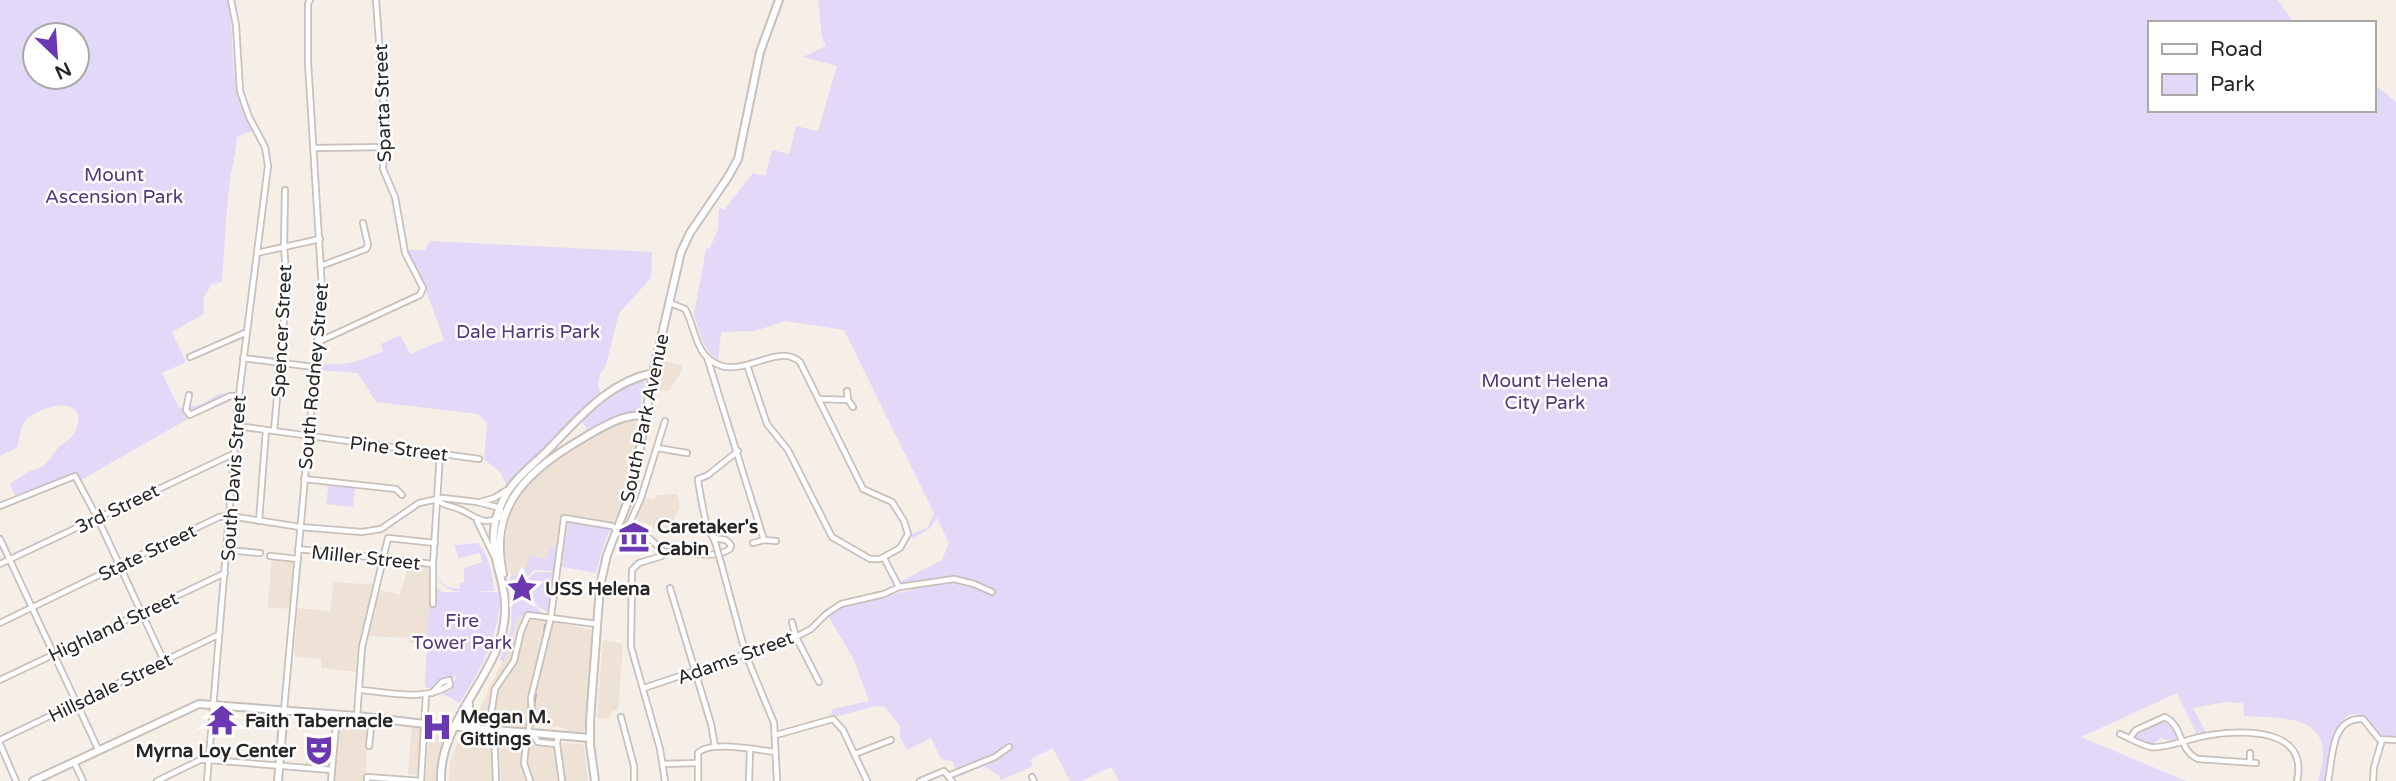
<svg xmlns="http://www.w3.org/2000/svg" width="2396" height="781" font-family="'Varela Round',sans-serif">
	<rect width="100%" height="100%" fill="#f5efe8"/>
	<g fill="#eee1d5">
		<path d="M661,361L683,365L679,376L669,391L656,390Z"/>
		<path d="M629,418L634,419L638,425L636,456L629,488L611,527L568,525L561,572L535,570L521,571L512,576L507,565L505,542L511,512L522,491L543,468L558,457L601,430Z"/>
		<path d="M677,494L680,508L663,537L651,525L638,522L637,516L645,497L654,500L657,495Z"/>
		<path d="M275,559L294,561L290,609L268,607L271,565Z"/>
		<path d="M409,564L430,567L429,643H409V638L369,636L380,590L400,595Z"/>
		<path d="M334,582L376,585L359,652L358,672L321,668V659L294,656L298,608L330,611Z"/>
		<path d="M533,617L592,630L585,728L582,732H568L566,728L538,725L532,728L474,722L490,686L508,652L518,618Z"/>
		<path d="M603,640L623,644L618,711H612L610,719L597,718Z"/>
		<path d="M340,719L369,723L365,781H333L339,720Z"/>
		<path d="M412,726L421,727L423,730L418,775L408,774Z"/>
		<path d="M432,729L439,730L443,740L438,759L437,781H425L429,731Z"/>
		<path d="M461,734L493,736L495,781H449L450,762Z"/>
		<path d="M499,736L529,739L542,747L552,748L563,743L582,744L584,747L588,781H501Z"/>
		<path d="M308,740L333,743L330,766L305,764Z"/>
	</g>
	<g fill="#e2d9f9" fill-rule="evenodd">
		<path d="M0,0H228C235,35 229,78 243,111C246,117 250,124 254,130L237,137C236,154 231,169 229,186C226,218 224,250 222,282L212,284L203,298L204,314L172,332L186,362L162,373L179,408L200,405L219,394L236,393L234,400L186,420L81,480L75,473L15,496L10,484C16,480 22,475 28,472C33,469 39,469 43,466C50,461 52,455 57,449C63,442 73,439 76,430C90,394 40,404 25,421C20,426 19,439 18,447L0,456ZM35,35H77V77H35Z"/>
		<path d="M818,0H2278L2294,23H2149V110H2373V83L2396,102V738H2384C2376,732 2373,722 2366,718C2333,698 2329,764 2326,781H2318C2320,772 2323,763 2323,754C2324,713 2271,718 2244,716L2243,703L2226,702L2193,708L2207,734L2197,735L2177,693L2081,737L2186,781H1119L1111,767L1082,781H1070L1053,748L1031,759L1033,766L1001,780L998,775L984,766L960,776L952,761L941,759L931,738L907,750L900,737V726L885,707L876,706L835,717L831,714L833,709L869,701L853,658L828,616L839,607L911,590L910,586L899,582L942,560L949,543L937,518L929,529L912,539V534L928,527L934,513L844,330L785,321L755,331L721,332L718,362L705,347L694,315L706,249L710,248L718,229L719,207L724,210L753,173L765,176L772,150L789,154L796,126L818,131L837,66L803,57L826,46L822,38Z"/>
		<path d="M430,241L652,252L651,278L619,313L606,365L600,374L598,386L601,395C565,421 540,458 507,487L501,473L484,459L487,423L478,414L376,402L358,373L318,370L319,363C345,367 359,361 383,351L381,344L400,335L410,354L444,340L425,288L407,250H425Z"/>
		<path d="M645,378L640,410L611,420L573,441L587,428L579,418C598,404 621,380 645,378Z"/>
		<path d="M329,484L355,487L353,507L326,504Z"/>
		<path d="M571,522L611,527L604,543L596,573L562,567L568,525Z"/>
		<path d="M477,543C488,552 493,576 494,591C475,591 447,598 437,577L447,587L459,589L460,583L464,582V568L482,562L480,553L459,558L454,545Z"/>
		<path d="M550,546L557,548L554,571L536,569L519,584L511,588L510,577L526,568L530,556L547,559Z"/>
		<path d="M536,572H556L547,612L538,607L526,590L528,579Z"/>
		<path d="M436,587L442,592H499L500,594C500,635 481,668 460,703L445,695L434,693L450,690L457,676L442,679L431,688H426L425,684L429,610L431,606H435Z"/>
		<path d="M516,591L525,595L544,615L529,613L518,618L504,662L500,660L511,628L512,592Z"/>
		<path d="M2165,720L2171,722L2177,735L2175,740L2171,741L2161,738L2151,745L2136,738L2137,732Z"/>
	</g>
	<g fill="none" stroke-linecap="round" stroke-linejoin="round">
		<g stroke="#b2a1d9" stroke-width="2">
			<path d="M544,632L545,625"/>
			<path d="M544,654L547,642"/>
			<path d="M534,706L536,694"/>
			<path d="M528,715L529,704"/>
		</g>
		<g stroke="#c7c0bb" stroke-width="8">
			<g id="street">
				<path d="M315,148L386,147"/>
				<path d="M257,253L320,239"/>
				<path d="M321,266L366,249L368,245L363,223"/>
				<path d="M670,303L685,309C693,322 694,341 704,354C735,390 774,339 800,362L863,489L892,502L904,521L908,534L900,548L880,559H870L832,537L788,450L767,424L747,365"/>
				<path d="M318,342L420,295L423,288L405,253L395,197L383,169L385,123L376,0"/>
				<path d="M190,357L247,332"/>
				<path d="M707,357L764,540"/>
				<path d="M243,358L314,367"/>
				<path d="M847,391L848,400"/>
				<path d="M189,395L186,410L190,415L230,396H239"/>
				<path d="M819,399L848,400L853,407"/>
				<path d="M237,426L479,459"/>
				<path d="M274,431L287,286L284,247L285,190"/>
				<path d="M657,448L687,453"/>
				<path d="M304,479L396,489L402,495"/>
				<path d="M438,501C445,506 452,506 459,509C480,518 482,528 506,514"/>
				<path d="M480,502L494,498L507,490"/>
				<path d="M0,506L75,476L97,517L164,661"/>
				<path d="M259,521L266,430"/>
				<path d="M477,521L493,554"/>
				<path d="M627,529L641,498L665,421"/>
				<path d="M0,539L98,749"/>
				<path d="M715,542C713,536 709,532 707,526C705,521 698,482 698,479L708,475L738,451"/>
				<path d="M753,543L764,540L776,541"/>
				<path d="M298,549L433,564"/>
				<path d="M227,550L260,553"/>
				<path d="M664,552L662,556L639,563L632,570L631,647L660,749L665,781"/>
				<path d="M664,552C686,548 710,562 730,549L731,545L726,540L714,538"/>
				<path d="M270,556L298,559"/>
				<path d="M884,558L899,587L954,579L974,584L992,592"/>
				<path d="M721,563L746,655L774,723L777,781"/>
				<path d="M0,564L235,453"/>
				<path d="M670,588L711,724L715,746"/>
				<path d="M433,604V564L440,453"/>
				<path d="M551,616L564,518L612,526L621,532L627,529L649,538L664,552"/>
				<path d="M792,622L796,637L819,682"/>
				<path d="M0,623L219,517L230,516L300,527L362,532L381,529L419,503L443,498L477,502L500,508L501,511"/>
				<path d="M0,680L225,573"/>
				<path d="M644,688L796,637L811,629L826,614L841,604L884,594L899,587"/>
				<path d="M360,690C388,692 424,702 450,685L449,680L442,682L432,693"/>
				<path d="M284,710L322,289L308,62V4L310,0"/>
				<path d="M357,716L362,647L388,538L435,543"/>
				<path d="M621,717L634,766V781"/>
				<path d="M489,728L495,689L514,661L521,631L528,615L597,624"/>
				<path d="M529,728L532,713L531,698L550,621"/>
				<path d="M494,730L496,781"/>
				<path d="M533,734L538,742L557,744"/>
				<path d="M2120,734C2130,738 2140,745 2151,747C2166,749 2193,737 2210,735C2245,730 2309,728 2297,781"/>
				<path d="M558,735L557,744L562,781"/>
				<path d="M776,735L833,719L843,730L867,781"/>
				<path d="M527,737L524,763L530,781"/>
				<path d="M2130,738L2136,730L2165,717C2183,726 2179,751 2198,759L2256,763"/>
				<path d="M0,740L218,635"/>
				<path d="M0,744L16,781"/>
				<path d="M369,746L372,718"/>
				<path d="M855,754L891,740"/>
				<path d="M74,762L83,781"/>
				<path d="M2250,762V753"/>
				<path d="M663,764L697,763"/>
				<path d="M948,776L995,757L1009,747"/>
				<path d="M1032,777L1034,781"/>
				<path d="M157,781L200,760H209L332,770"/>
				<path d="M207,781L239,395L268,166L265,147L249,117L240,91L236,25L231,0"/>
				<path d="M331,781L337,714"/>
				<path d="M367,781V777L421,781"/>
				<path d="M421,781L426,695"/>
				<path d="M698,781V753C710,740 758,750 775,752"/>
				<path d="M749,781L750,749"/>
				<path d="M920,781L944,771L952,781"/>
				<path d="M2328,781C2333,759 2330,717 2363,719L2379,739L2396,740"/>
				<path d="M2373,781L2374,767L2382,740"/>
			</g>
		</g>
		<g stroke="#c7c0bb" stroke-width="10">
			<g id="secondary">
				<path d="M503,574C487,503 532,468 585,437C604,426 624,413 646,416"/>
				<path d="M469,704V718L477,727"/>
				<path d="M33,781L199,704L357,716L425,724L590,738"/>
				<path d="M278,781L284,710"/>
				<path d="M441,781C439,731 481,690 498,646C505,629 507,606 503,588C499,568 492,553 494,531C495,517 502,499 511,487C521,473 536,462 548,450C579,418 608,382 653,373"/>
				<path d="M595,781L590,744V721L600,586L607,555L633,488L653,373L681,252L690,233L728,177L738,159L760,52L779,0"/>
			</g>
		</g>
		<use href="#street" stroke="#fff" stroke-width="4.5"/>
		<use href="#secondary" stroke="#fff" stroke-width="6"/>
		<g stroke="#c7c0bb" stroke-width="8" stroke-linecap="butt">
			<path id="street-bridge" d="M715,542L721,563"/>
		</g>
		<use href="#street-bridge" stroke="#fff" stroke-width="4.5"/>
	</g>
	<defs>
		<g id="museum-bare" transform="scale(2.415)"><path d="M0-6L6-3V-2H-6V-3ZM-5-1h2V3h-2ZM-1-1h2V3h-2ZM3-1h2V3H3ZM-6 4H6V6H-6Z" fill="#6a38b0" stroke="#fff" stroke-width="2.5" paint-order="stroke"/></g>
		<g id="sight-bare" transform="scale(2.415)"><path d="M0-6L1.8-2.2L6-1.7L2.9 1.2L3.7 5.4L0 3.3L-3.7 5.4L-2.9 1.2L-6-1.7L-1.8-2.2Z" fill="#6a38b0" stroke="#fff" stroke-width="2.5" paint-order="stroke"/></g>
		<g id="temple-bare" transform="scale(2.415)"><path d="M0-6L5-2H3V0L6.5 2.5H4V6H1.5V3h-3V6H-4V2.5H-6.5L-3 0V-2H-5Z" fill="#6a38b0" stroke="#fff" stroke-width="2.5" paint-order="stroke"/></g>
		<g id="hospital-bare" transform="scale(2.415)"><path d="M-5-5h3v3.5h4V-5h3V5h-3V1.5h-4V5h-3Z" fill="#6a38b0" stroke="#fff" stroke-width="2.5" paint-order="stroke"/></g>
		<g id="theatre-bare" transform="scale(2.415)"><path d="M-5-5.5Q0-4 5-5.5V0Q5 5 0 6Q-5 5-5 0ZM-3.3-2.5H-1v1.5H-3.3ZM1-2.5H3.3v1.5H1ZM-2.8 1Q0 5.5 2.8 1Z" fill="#6a38b0" stroke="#fff" stroke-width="2.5" paint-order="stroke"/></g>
	</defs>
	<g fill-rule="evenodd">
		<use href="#museum-bare" x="634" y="537"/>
		<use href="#sight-bare" x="522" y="588"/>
		<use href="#temple-bare" x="222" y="720"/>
		<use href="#hospital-bare" x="437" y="727"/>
		<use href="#theatre-bare" x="319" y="750"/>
	</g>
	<g text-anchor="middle" stroke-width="5" stroke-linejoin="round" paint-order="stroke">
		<g font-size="19" fill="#282624" stroke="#fff">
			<text transform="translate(382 103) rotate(-92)" y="7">Sparta Street</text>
			<text transform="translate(281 331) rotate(-87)" y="7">Spencer Street</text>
			<text transform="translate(313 376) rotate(-85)" y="7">South Rodney Street</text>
			<text transform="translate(644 418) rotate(-78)" y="7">South Park Avenue</text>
			<text transform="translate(399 448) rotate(7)" y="7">Pine Street</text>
			<text transform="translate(233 478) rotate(-86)" y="7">South Davis Street</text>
			<text transform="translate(117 508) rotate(-26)" y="7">3rd Street</text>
			<text transform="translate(147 552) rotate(-26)" y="7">State Street</text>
			<text transform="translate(366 557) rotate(6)" y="7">Miller Street</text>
			<text transform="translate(113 626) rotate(-25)" y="7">Highland Street</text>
			<text transform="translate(735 657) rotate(-20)" y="7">Adams Street</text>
			<text transform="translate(110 687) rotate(-26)" y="7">Hillsdale Street</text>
		</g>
		<g font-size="19" fill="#51397c" stroke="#fff">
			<text x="114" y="181">Mount<tspan x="114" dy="22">Ascension Park</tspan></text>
			<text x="528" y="338">Dale Harris Park</text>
			<text x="1545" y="387">Mount Helena<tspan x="1545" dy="22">City Park</tspan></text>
			<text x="462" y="627">Fire<tspan x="462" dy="22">Tower Park</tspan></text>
		</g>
		<g font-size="19" font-weight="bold" fill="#282624" stroke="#fff" text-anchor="start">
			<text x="657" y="533">Caretaker's<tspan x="657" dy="22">Cabin</tspan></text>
			<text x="545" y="595">USS Helena</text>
			<text x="460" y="723">Megan M.<tspan x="460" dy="22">Gittings</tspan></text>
			<text x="245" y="727">Faith Tabernacle</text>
			<text x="296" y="757" text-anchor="end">Myrna Loy Center</text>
		</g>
	</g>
	<rect x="2148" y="21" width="228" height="91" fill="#ffffff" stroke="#a9a8a7" stroke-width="2"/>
	<rect x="2162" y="44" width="35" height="10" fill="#ffffff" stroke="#a9a8a7" stroke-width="2"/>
	<text x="2210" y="56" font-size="21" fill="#282624">Road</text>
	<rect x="2162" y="74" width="35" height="21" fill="#e2d9f9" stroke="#a9a8a7" stroke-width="2"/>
	<text x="2210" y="91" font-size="21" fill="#282624">Park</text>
	<g transform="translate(56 56) rotate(155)"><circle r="33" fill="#ffffff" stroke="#a9a8a7" stroke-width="2"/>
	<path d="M0-5L12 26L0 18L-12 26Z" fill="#6a38b0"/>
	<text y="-10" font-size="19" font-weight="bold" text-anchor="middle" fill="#282624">N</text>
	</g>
</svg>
